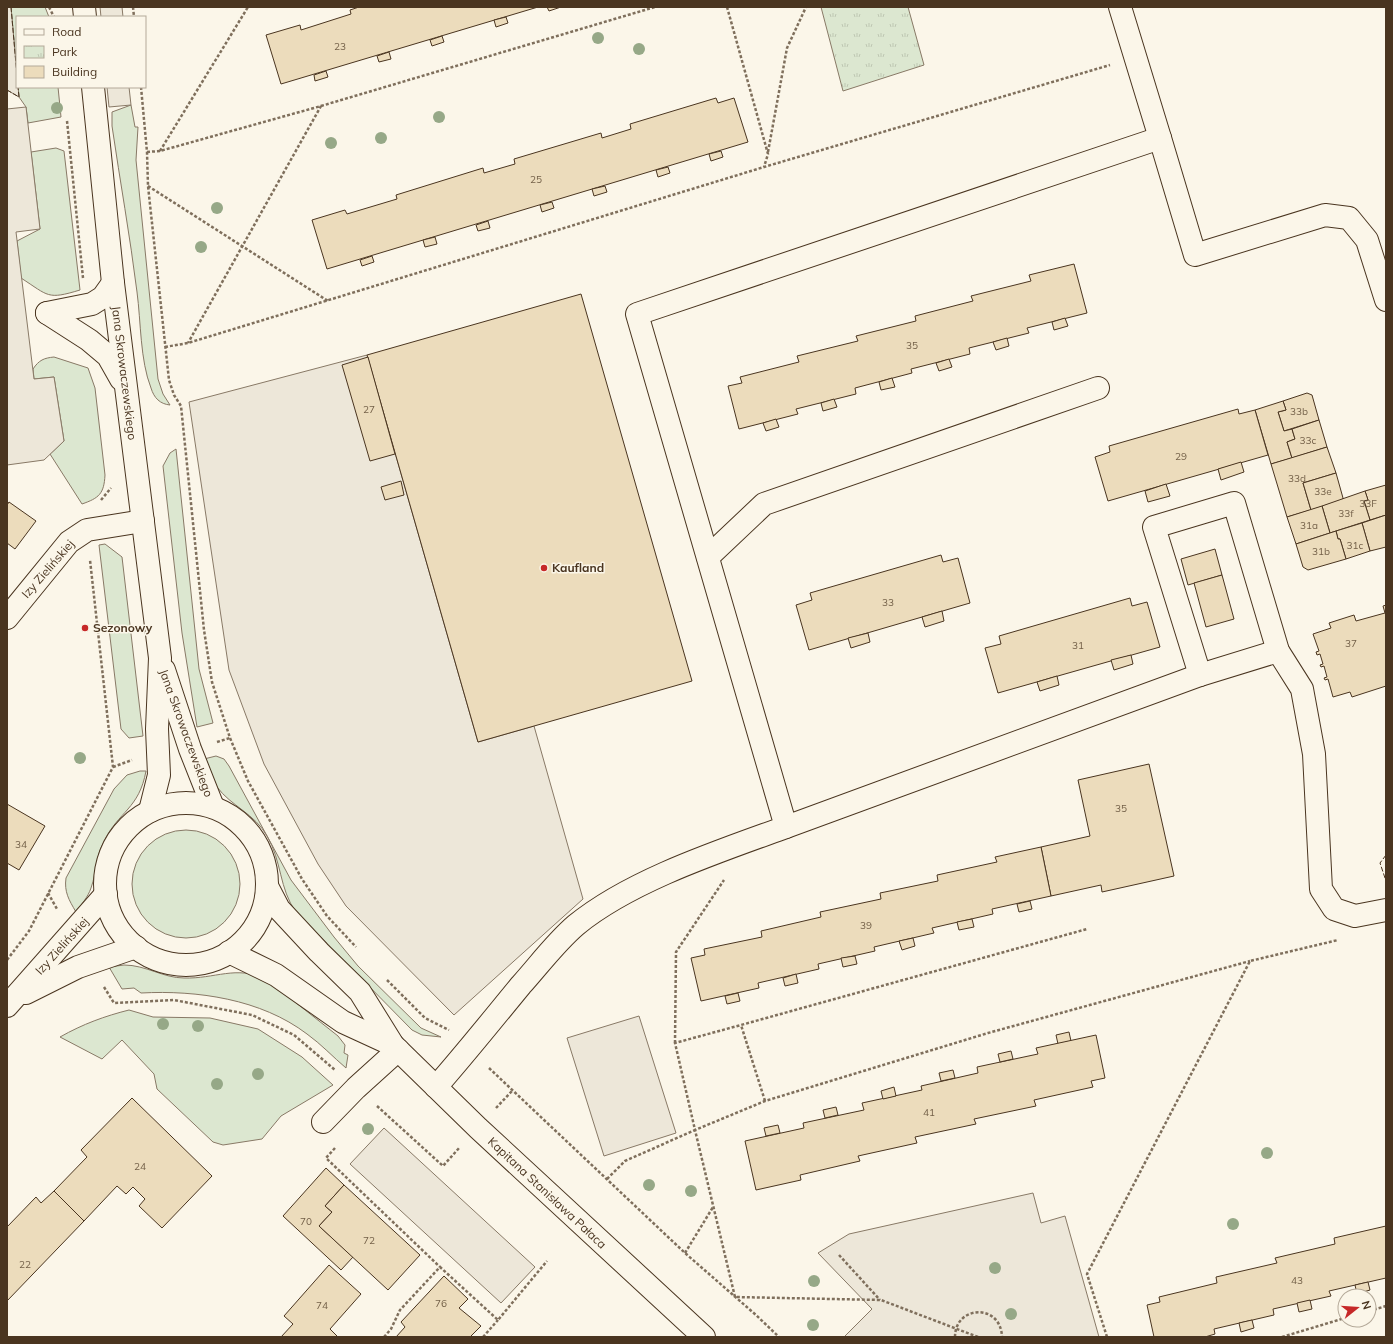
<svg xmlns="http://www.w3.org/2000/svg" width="1393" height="1344" font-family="Mulish,sans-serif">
	<defs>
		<pattern id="park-tufts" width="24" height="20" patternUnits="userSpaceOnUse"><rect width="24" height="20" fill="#dce7d0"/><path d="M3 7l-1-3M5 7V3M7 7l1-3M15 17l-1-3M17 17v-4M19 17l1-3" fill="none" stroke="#bec7b2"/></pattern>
	</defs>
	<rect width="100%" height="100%" fill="#fbf6e9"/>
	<g fill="#dce7d0" stroke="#887966">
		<path d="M11,7H45L49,17H17V76Z"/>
		<path d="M18,87H58L61,117L28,123L26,107L19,97Z"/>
		<path d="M131,105L135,127H138L136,160L158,379L163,394L170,405C160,404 154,398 151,388C140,360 141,322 137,292C130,236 120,181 112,126V112Z"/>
		<path d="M56,148L64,151L80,290C47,300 49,296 21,278L17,241L40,229L31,152Z"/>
		<path d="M54,357L88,368L95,388L105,475C104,494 99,498 82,504L50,454L64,441L54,377L34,379L33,369C39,360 44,358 54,357Z"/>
		<path d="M176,449L199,669L213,723L197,727L182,633L163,466L170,453Z"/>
		<path d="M105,544L122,557L143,736L129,738L121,729L99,545Z"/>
		<path d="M216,756L224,759L229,766L291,880L334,937L358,966L421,1028L441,1037L422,1035L412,1030L296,912C279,889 282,861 267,836C255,814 231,806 217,787C211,780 208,768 204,759Z"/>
		<path d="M140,771H146C139,809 119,811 104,841C95,859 97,871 91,888C88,897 81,905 76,912C69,900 64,892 66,878L114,789L127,775Z"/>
		<circle cx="186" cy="884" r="54"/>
		<path d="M124,965C146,965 163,978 184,978C215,979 236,965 266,979L338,1036L345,1045L344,1053L348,1055L346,1068C333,1057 321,1044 307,1034C261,999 197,990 141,993L134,988L122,989L109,967Z"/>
		<path d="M129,1010L153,1017L210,1018L258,1029L302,1057L333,1085L281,1116L262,1139L223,1145L213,1142L157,1089L154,1074L122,1040L102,1059L60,1037C83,1024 105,1016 129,1010Z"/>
	</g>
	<path fill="url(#park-tufts)" stroke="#887966" d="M821,7H908L924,65L843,91Z"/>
	<g fill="#ede7d9" stroke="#887966">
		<path d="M7,7H11L19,97L7,90Z"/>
		<path d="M100,7H122L123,17H101Z"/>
		<path d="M107,87H129L131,105L109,107Z"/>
		<path d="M26,107L40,229L16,232L34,379L54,377L64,441L44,460L7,465V109Z"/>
		<path d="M367,355L478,742L534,726L583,899L454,1015L346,906L318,864L264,764L229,670L189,402Z"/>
		<path d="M639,1016L676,1133L604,1156L567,1038Z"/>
		<path d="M384,1128L535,1267L501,1303L350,1164Z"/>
		<path d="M1033,1193L1041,1223L1065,1216L1099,1337H844L872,1309L818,1253L849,1234Z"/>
	</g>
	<g fill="#ecdcbc" stroke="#4a3520">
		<path d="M359,7H538L281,84L266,35L300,25L301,30L351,14L350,10Z"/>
		<path d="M547,7H561L549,11Z"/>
		<path d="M506,17L508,23L496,27L494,20Z"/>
		<path d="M442,36L444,42L432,46L430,40Z"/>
		<path d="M389,52L391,59L379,62L377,56Z"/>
		<path d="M326,71L328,77L315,81L314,75Z"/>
		<path d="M716,98L718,103L734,98L748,142L327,269L312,220L345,210L347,214L397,199L396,195L483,168L484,173L515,164L514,159L601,133L602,138L631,129L630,124Z"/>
		<path d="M721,151L723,157L711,161L709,154Z"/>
		<path d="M668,167L670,173L658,177L656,170Z"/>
		<path d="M605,186L607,192L594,196L592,189Z"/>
		<path d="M552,202L554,208L542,212L540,205Z"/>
		<path d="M488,221L490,228L478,231L476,225Z"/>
		<path d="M435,237L437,244L425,247L423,240Z"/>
		<path d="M372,256L374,262L362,266L360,260Z"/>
		<path d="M1074,264L1087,313L1027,328L1029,333L969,348L970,354L911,369L912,373L855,388L856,394L796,409L798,414L739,429L728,386L742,383L740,377L799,362L797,356L858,341L856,336L916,321L915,316L973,301L971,296L1031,281L1029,275Z"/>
		<path d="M581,294L692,681L478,742L367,355Z"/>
		<path d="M1065,318L1068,326L1054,330L1052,322Z"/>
		<path d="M1007,338L1009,346L996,350L993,342Z"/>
		<path d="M368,357L395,454L370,461L342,365Z"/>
		<path d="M949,359L952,367L939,371L936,363Z"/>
		<path d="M892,378L895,387L881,390L879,382Z"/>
		<path d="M1307,393L1312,395L1319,420L1284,431L1278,412L1286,410L1283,401Z"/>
		<path d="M834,399L837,407L823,411L821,403Z"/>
		<path d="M1283,401L1286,410L1278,412L1284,431L1292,429L1295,439L1287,442L1292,458L1271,464L1255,410Z"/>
		<path d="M1238,409L1239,414L1255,410L1268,455L1108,501L1095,457L1110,452L1109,446Z"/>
		<path d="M776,419L779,427L766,431L763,423Z"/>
		<path d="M1319,420L1327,447L1292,458L1287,442L1295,439L1292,429Z"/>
		<path d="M1327,447L1336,473L1303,483L1311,510L1287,517L1271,464Z"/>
		<path d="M1241,462L1244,472L1221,480L1218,469Z"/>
		<path d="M1336,473L1343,498L1342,500L1311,510L1303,483Z"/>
		<path d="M401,481L404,495L385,500L381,487Z"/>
		<path d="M1166,484L1170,496L1148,502L1145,491Z"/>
		<path d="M1386,485V515L1370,520L1364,501L1368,500L1365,491Z"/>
		<path d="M1365,491L1368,500L1364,501L1370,520L1330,533L1322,506Z"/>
		<path d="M9,502L36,521L15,549L7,543V505Z"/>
		<path d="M1322,506L1330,533L1296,544L1287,517Z"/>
		<path d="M1386,515V547L1370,551L1362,523Z"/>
		<path d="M1362,523L1370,551L1346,559L1340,539H1338L1336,531Z"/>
		<path d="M1336,531L1338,539H1340L1346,559L1308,570L1303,567L1296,544Z"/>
		<path d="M1215,549L1222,575L1188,585L1181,559Z"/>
		<path d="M941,555L943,562L958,558L970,603L809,650L796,605L812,600L810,593Z"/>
		<path d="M1222,575L1234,619L1206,627L1194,583Z"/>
		<path d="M1130,598L1132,606L1147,602L1160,647L998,693L985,648L1001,644L999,636Z"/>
		<path d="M1386,605V686L1352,697L1350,692L1333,697L1328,679L1325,680L1324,678L1327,677L1324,666L1321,667L1320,665L1323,664L1320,654L1317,655L1316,652L1319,651L1313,634L1331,628L1329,623L1354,615L1356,621L1385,613L1383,606Z"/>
		<path d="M942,611L944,621L925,627L922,617Z"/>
		<path d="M868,633L870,642L851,648L848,638Z"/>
		<path d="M1131,655L1133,664L1114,670L1111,660Z"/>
		<path d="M1057,676L1059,685L1040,691L1037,682Z"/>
		<path d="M1149,764L1174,876L1102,892L1101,885L1051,896L1041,847L1090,836L1078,780Z"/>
		<path d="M7,804L45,826L19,870L7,863Z"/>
		<path d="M1041,847L1051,896L992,909L993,914L932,928L934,933L874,947L875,951L818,964L819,969L758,983L759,988L701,1001L691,958L705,955L704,949L762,937L761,931L821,917L820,912L881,899L880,893L938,881L937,875L997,862L995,857Z"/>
		<path d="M1030,901L1032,909L1019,912L1017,904Z"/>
		<path d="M972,919L974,927L959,930L957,922Z"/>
		<path d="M913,938L915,946L902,950L899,941Z"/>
		<path d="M855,956L857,964L843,967L841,958Z"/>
		<path d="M796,974L798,983L785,986L783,978Z"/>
		<path d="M738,993L740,1001L727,1004L725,996Z"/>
		<path d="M1069,1032L1071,1041L1058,1044L1056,1035Z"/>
		<path d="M1096,1035L1105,1078L1091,1081L1093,1087L1034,1100L1036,1106L974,1119L976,1124L915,1137L917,1143L858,1156L860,1161L800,1175L801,1180L756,1190L745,1141L804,1128L803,1123L864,1110L862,1103L922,1090L921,1086L978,1073L977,1067L1038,1054L1036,1048Z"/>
		<path d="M1011,1051L1013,1059L1000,1062L998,1054Z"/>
		<path d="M953,1070L955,1078L941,1081L939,1073Z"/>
		<path d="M894,1087L896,1096L883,1099L881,1091Z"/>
		<path d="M132,1098L212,1176L162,1228L139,1206L145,1199L133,1187L126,1194L117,1186L84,1221L54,1191L87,1157L81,1150Z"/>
		<path d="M836,1107L838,1115L825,1118L823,1110Z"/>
		<path d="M778,1125L780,1133L766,1136L764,1128Z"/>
		<path d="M326,1168L344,1185L325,1206L332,1212L319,1226L353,1257L341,1270L283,1216Z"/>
		<path d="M344,1185L420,1255L388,1290L319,1226L332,1212L325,1206Z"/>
		<path d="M54,1191L84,1221L7,1301V1227L36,1197L41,1203Z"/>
		<path d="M1386,1226V1278L1329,1291L1331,1296L1273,1309L1274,1315L1214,1329L1215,1334L1205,1337H1154L1147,1305L1160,1302L1159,1297L1217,1283L1216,1277L1277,1263L1275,1258L1335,1244L1334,1238Z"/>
		<path d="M329,1265L361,1294L330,1329L338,1337H281L293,1324L284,1316Z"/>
		<path d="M444,1276L468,1299L459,1308L481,1326L470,1337H396L405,1327L401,1322Z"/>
		<path d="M1368,1282L1370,1290L1357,1294L1355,1285Z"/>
		<path d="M1310,1300L1312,1309L1299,1312L1297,1303Z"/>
		<path d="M1252,1320L1254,1328L1241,1332L1239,1323Z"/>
	</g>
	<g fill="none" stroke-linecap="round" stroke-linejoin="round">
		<g stroke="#4a3520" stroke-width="24">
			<g id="minor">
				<path d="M84,7L85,17"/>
				<path d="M93,87L113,283L160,658L157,729L159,775L150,811"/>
				<path d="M1160,138L1195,255L1325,215L1349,218L1367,240L1386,300"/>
				<path d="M47,313L89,340L108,356L121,379"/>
				<path d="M47,313L92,304L103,297L113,283"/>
				<path d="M708,557L764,504L1098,388"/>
				<path d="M7,618L69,542L87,530L143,521"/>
				<path d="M164,670L190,749L213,807"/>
				<path d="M1200,675L1154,527L1234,503L1278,651L1302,689L1314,754L1321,889L1334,909L1355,916L1386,910"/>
				<circle cx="186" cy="884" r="81"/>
				<path d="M786,827L1200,675L1278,651"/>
				<path d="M267,886L279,909L319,952L360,992L393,1045L478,1128L704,1337"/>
				<path d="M229,952L276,975L343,1022L393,1045"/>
				<path d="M26,993L78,967L136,947"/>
				<path d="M7,1006L106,894"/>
				<path d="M436,1087C465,1054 493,1019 521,985C539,965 556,942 576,925C631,880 720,851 786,827L637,314L1160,138L1120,7"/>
				<path d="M323,1122L356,1088L398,1050"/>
			</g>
		</g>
		<g stroke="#7f6f5c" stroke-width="2.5" stroke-dasharray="3 2" stroke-linecap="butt">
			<path d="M49,7L54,17"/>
			<path d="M133,7L134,17"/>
			<path d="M727,7L768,154L764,167"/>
			<path d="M141,87L147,152L148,186L169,380L174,395L181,406L204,630L212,682L230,738L248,781L302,879L327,916L356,947"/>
			<path d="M321,106L655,7"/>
			<path d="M67,121L83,278"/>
			<path d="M160,151L248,7"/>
			<path d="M147,152L160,151L321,106L188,343"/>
			<path d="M768,152L787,48L806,7"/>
			<path d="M148,186L328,301"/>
			<path d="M165,347L188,343L764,167L1110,65"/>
			<path d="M101,500L111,488"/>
			<path d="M217,742L230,738"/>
			<path d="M113,767L132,760"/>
			<path d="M48,893L57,909"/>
			<path d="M7,960L29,931L113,767L90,560"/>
			<path d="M387,980L425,1018L449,1030"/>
			<path d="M104,987L114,1003L174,1000L252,1015L294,1035L335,1070"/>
			<path d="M675,1043L676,952L724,880"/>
			<path d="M489,1068L685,1253L756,1315L779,1337"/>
			<path d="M765,1101L741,1025L1087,929"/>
			<path d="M377,1106L443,1166L460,1147"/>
			<path d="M496,1108L512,1091"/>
			<path d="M335,1148L326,1158L440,1267"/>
			<path d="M607,1179L625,1161L695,1130L675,1043L741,1025"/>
			<path d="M685,1253L713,1207"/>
			<path d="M839,1255L880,1300"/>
			<path d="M1369,1311L1386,1306"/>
			<path d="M384,1337L391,1329L400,1310L440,1267L498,1320L547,1261"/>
			<path d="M483,1337L498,1320"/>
			<path d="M955,1337C955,1305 1001,1303 1002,1337"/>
			<path d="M978,1337L881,1300L735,1297L695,1130L765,1101L988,1033L1250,961"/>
			<path d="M1107,1337L1087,1274L1250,961L1338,940"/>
			<path d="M1282,1337L1345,1318"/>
		</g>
		<use href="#minor" stroke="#fbf6e9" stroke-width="22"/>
		<g stroke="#4a3520" stroke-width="1" stroke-dasharray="5 2" stroke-linecap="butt">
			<path d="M11,7L17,76"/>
			<path d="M7,90L19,97L18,87"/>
			<path d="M1386,855L1380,863L1386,881"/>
		</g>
	</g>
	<g fill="#96a887">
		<circle cx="598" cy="38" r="6"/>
		<circle cx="639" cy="49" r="6"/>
		<circle cx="57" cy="108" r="6"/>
		<circle cx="439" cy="117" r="6"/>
		<circle cx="381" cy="138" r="6"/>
		<circle cx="331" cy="143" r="6"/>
		<circle cx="217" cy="208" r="6"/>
		<circle cx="201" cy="247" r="6"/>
		<circle cx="80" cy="758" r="6"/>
		<circle cx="163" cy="1024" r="6"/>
		<circle cx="198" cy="1026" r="6"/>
		<circle cx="258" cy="1074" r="6"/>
		<circle cx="217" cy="1084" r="6"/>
		<circle cx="368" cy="1129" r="6"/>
		<circle cx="1267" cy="1153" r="6"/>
		<circle cx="649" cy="1185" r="6"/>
		<circle cx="691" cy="1191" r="6"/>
		<circle cx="1233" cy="1224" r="6"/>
		<circle cx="995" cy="1268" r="6"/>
		<circle cx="814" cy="1281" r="6"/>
		<circle cx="1011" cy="1314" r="6"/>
		<circle cx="813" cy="1325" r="6"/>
	</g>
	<g fill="#c62828" stroke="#fbf6e9" stroke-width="1.5">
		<circle cx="544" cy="568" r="4"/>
		<circle cx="85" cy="628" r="4"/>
	</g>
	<g text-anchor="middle" stroke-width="3" stroke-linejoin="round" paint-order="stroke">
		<g font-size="10" fill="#725f47">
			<text x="340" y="50">23</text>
			<text x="536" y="183">25</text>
			<text x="912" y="349">35</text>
			<text x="369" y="413">27</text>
			<text x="1299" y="415">33b</text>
			<text x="1308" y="444">33c</text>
			<text x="1181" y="460">29</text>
			<text x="1297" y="482">33d</text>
			<text x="1323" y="495">33e</text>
			<text x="1368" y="507">33F</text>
			<text x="1346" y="517">33f</text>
			<text x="1309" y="529">31a</text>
			<text x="1355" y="549">31c</text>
			<text x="1321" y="555">31b</text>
			<text x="888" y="606">33</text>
			<text x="1351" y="647">37</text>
			<text x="1078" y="649">31</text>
			<text x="1121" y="812">35</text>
			<text x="21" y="848">34</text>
			<text x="866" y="929">39</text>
			<text x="929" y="1116">41</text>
			<text x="140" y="1170">24</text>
			<text x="306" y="1225">70</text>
			<text x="369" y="1244">72</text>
			<text x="25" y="1268">22</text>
			<text x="1297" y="1284">43</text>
			<text x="441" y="1307">76</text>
			<text x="322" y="1309">74</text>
		</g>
		<g font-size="12" fill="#4a3520" stroke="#fbf6e9">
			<text transform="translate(124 373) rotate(83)" y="4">Jana Skrowaczewskiego</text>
			<text transform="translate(48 569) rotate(-49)" y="4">Izy Zielińskiej</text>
			<text transform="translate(186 733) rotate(70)" y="4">Jana Skrowaczewskiego</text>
			<text transform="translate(62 946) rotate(-48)" y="4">Izy Zielińskiej</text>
			<text transform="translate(547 1193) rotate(43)" y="4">Kapitana Stanisława Pałaca</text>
		</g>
		<g font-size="12" font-weight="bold" fill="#4a3520" stroke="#fbf6e9" text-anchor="start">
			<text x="552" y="572">Kaufland</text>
			<text x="93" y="632">Sezonowy</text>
		</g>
	</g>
	<rect width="1393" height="1344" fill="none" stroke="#4a3520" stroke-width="16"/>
	<rect x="16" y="16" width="130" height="72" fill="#fbf6e9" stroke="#b4a999"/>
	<rect x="24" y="29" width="20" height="6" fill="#fbf6e9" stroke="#b4a999"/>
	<text x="52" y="36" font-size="12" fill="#4a3520">Road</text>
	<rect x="24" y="46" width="20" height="12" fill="url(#park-tufts)" stroke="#b4a999"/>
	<text x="52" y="56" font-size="12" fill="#4a3520">Park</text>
	<rect x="24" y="66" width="20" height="12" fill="#ecdcbc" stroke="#b4a999"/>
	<text x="52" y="76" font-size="12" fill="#4a3520">Building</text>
	<g transform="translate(1357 1308) rotate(73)"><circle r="19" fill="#fbf6e9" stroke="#b4a999"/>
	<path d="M0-3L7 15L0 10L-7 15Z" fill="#c62828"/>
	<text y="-6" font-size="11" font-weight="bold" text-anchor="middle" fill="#4a3520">N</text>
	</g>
</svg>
